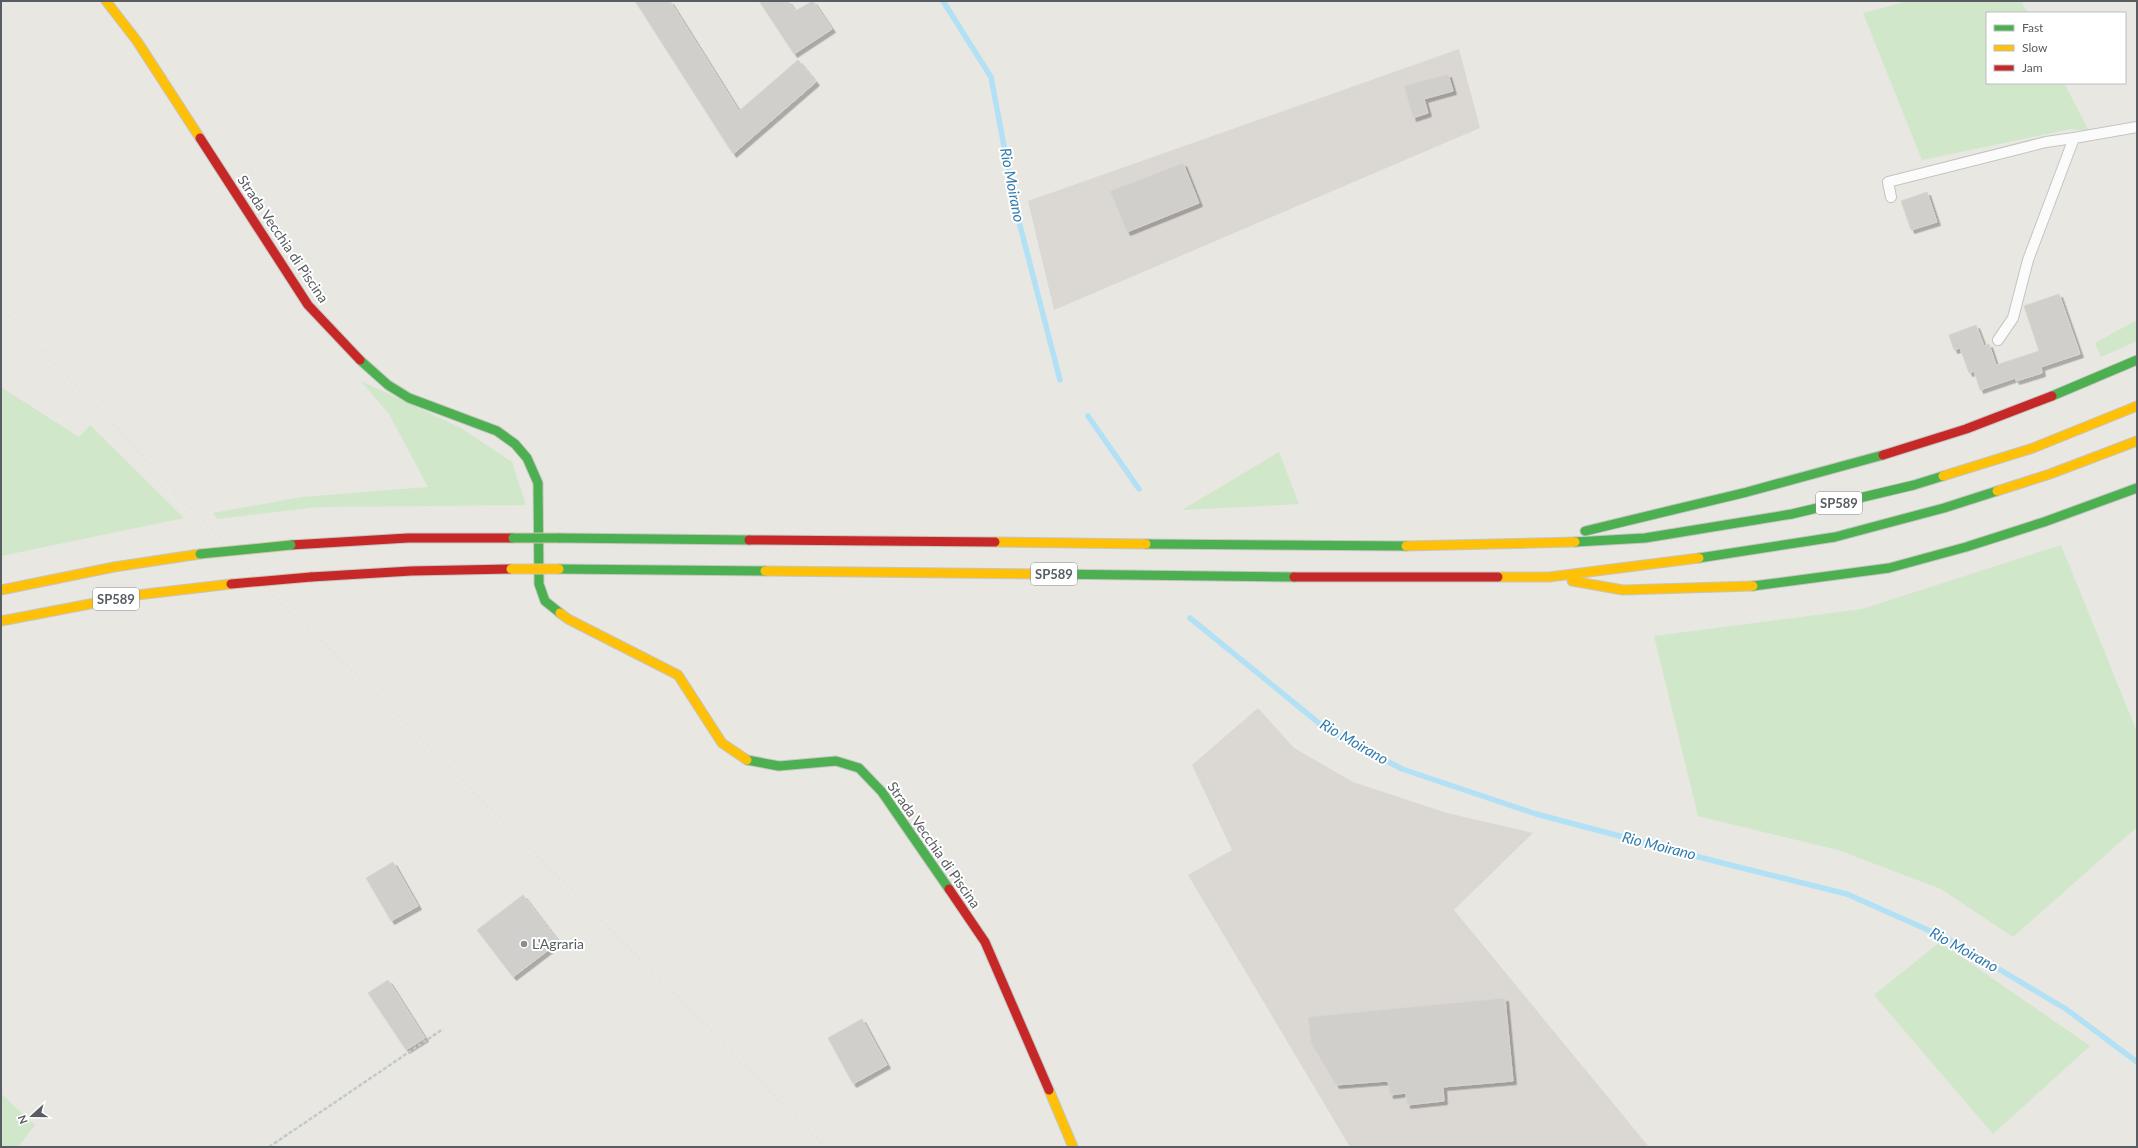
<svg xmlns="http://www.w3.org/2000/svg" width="2138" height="1148" font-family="Lato,sans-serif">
	<defs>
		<filter id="shadow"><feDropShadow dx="3.5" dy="3.5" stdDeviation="0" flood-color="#0004"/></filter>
	</defs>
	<rect width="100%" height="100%" fill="#e8e7e2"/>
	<g fill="#dbd8d4">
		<path d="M1459,49L1480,128L1054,310L1028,201Z"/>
		<path d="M1258,708L1294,748L1353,782L1447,813L1533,833L1454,910L1649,1147H1350L1188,875L1232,850L1192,765Z"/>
	</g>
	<g fill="#d0e7ca">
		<path d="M1909,1H2021L2028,13H1987V83H2064L2089,131L2071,129L1922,160L1863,13Z"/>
		<path d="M2137,320V341L2101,357L2095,343Z"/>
		<path d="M361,381L461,428L512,462L526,505L318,507L217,519L213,513L302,497L428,487L389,414Z"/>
		<path d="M1,387L79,437L90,425L184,518L1,556Z"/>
		<path d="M1279,452L1299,504L1182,510Z"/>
		<path d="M2061,545L2137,732V827L2013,937L1941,889L1838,850L1698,816L1654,636L1862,609Z"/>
		<path d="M1940,942L2090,1046L1993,1134L1874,995Z"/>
		<path d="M1,1094L35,1125L18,1147H1Z"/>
	</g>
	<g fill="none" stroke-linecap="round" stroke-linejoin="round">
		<g stroke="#b2e1f6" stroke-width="5.5">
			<path d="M943,1L991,77L1016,210L1060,380"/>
			<path d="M1088,416L1139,489"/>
			<path d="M1190,618L1325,728L1402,769L1536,814L1726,864L1847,894L1948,939L2066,1009L2137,1062"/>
		</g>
	</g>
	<g fill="#d0cfcc" stroke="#d8d5d1" filter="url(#shadow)">
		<path d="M635,1H670L739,111L798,60L816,82L733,154Z"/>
		<path d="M759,1H788L795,11L813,1L832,29L794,54Z"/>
		<path d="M1448,74L1453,91L1424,99L1428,113L1413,118L1404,86Z"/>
		<path d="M1183,163L1199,203L1127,232L1110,191Z"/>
		<path d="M1927,192L1937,222L1911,230L1901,201Z"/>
		<path d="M2059,294L2080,354L2041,367L2042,373L2016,381L2015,378L1980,390L1974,371L1969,373L1960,348L1954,350L1949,335L1976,325L1984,346L1989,344L1996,365L2039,351L2024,306Z"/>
		<path d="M393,862L418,906L391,921L366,878Z"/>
		<path d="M523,895L559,942L513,977L477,930Z"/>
		<path d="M388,980L425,1038L406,1050L368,993Z"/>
		<path d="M1505,998L1513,1081L1443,1087L1444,1101L1407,1105L1406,1093L1390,1095L1388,1081L1336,1085L1311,1043L1308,1017Z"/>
		<path d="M862,1019L887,1065L853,1084L828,1038Z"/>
	</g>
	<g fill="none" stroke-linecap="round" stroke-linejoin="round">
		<g stroke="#c4c4c3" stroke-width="12">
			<g id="lane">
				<path d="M1891,197L1888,182L2046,142L2074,138"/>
				<path d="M1998,340L2013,318L2028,260L2074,138L2137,127"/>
			</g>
		</g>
		<g stroke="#c5c6c5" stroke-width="11">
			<g id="fast">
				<path d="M360,360L388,385L409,398L497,431L515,444L527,458L538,483L539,584L545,601L560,613"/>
				<path d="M2052,396L2137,360"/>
				<path d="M1585,531L1747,492L1883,455"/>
				<path d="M559,538L749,540"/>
				<path d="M1575,542L1645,538L1792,514L1914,485L1943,476"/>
				<path d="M1146,544L1406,546"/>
				<path d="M1699,558L1835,537L1944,508L1997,491"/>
				<path d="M559,569L765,571"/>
				<path d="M1047,574L1294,577"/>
				<path d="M1753,586L1889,568L1966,547L2044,522L2137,488"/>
				<path d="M747,760L779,766L836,761L859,768L882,792L949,889"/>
			</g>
		</g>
		<g stroke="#c5c6c5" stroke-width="11">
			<g id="slow">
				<path d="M106,1L137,41L200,138"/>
				<path d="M1943,476L2033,448L2137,406"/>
				<path d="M1997,491L2050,474L2137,441"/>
				<path d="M995,542L1146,544"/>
				<path d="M1406,546L1575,542"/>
				<path d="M765,571L1047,574"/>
				<path d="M1498,577H1549L1699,558"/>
				<path d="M1572,581L1623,590L1753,586"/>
				<path d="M1,590L114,567L200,554"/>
				<path d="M560,613L568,619L678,675L722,743L747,760"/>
				<path d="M1,621L137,595L231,584"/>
				<path d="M1049,1090L1073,1147"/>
			</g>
		</g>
		<g stroke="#c5c6c5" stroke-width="11">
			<g id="jam">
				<path d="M200,138L308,305L360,360"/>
				<path d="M1883,455L1966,429L2052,396"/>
				<path d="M749,540L995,542"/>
				<path d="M291,545L408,538H513"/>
				<path d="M311,577L411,571L511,569"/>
				<path d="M1294,577H1498"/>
				<path d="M949,889L985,942L1049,1090"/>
			</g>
		</g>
		<path stroke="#c3cac6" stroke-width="2.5" stroke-dasharray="4 2" stroke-linecap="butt" d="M269,1147L443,1029"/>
		<use href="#lane" stroke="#fcfbfb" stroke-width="10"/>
		<use href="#fast" stroke="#4caf50" stroke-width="9"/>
		<use href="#slow" stroke="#ffc107" stroke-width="9"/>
		<use href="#jam" stroke="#c62828" stroke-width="9"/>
		<path stroke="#e1e1e0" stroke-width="3" stroke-dasharray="1 5" stroke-linecap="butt" d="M1,307L93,403L276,598L378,695L826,1147"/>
		<g stroke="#d3c5ad" stroke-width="11" stroke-linecap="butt">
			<g id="fast-bridge">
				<path d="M513,538H559"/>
				<path d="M200,554L291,545"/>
			</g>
		</g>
		<g stroke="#d3c5ad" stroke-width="11" stroke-linecap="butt">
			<path id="slow-bridge" d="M511,569H559"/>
		</g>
		<g stroke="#d3c5ad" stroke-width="11" stroke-linecap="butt">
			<path id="jam-bridge" d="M231,584L311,577"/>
		</g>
		<use href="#fast-bridge" stroke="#4caf50" stroke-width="9"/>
		<use href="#slow-bridge" stroke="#ffc107" stroke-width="9"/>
		<use href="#jam-bridge" stroke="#c62828" stroke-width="9"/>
	</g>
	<circle fill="#8a8d8e" stroke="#fff" stroke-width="1.5" cx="524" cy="944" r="4"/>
	<g text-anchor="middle" stroke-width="4" stroke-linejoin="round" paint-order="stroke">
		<g fill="#fff" stroke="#898e90" stroke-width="1">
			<rect x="1816" y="492" width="46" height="22" rx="3"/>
			<rect x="1031" y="563" width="46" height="22" rx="3"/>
			<rect x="93" y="588" width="46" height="22" rx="3"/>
		</g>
		<g font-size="13" font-weight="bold" fill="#575d61">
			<text x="1839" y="508">SP589</text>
			<text x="1054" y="579">SP589</text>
			<text x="116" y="604">SP589</text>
		</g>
		<g font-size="14" fill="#575d61" stroke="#fff">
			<text transform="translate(283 239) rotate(56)" y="5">Strada Vecchia di Piscina</text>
			<text transform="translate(934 845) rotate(55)" y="5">Strada Vecchia di Piscina</text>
		</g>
		<g font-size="14" fill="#575d61" stroke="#fff" text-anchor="start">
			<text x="532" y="949">L'Agraria</text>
		</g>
		<g font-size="15" font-style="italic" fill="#307baf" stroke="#fff">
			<text transform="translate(1012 185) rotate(79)" y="5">Rio Moirano</text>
			<text transform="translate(1354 742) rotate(30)" y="5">Rio Moirano</text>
			<text transform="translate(1659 846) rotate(14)" y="5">Rio Moirano</text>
			<text transform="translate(1964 950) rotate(29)" y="5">Rio Moirano</text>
		</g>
	</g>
	<rect width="2138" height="1148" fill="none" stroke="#575d61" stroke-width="4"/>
	<rect x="1986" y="12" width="140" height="72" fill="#ffffff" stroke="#bcbec0"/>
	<rect x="1994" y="25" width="20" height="6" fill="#4caf50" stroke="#bcbec0"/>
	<text x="2022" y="32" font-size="12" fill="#575d61">Fast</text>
	<rect x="1994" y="45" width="20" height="6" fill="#ffc107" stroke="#bcbec0"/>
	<text x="2022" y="52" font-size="12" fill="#575d61">Slow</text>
	<rect x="1994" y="65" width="20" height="6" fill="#c62828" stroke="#bcbec0"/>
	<text x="2022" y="72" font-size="12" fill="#575d61">Jam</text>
	<g transform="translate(32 1116) rotate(249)" stroke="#ffffff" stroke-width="3" paint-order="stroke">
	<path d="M0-3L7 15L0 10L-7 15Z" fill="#575d61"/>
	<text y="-6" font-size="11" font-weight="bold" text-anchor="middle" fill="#575d61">N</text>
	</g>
</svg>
